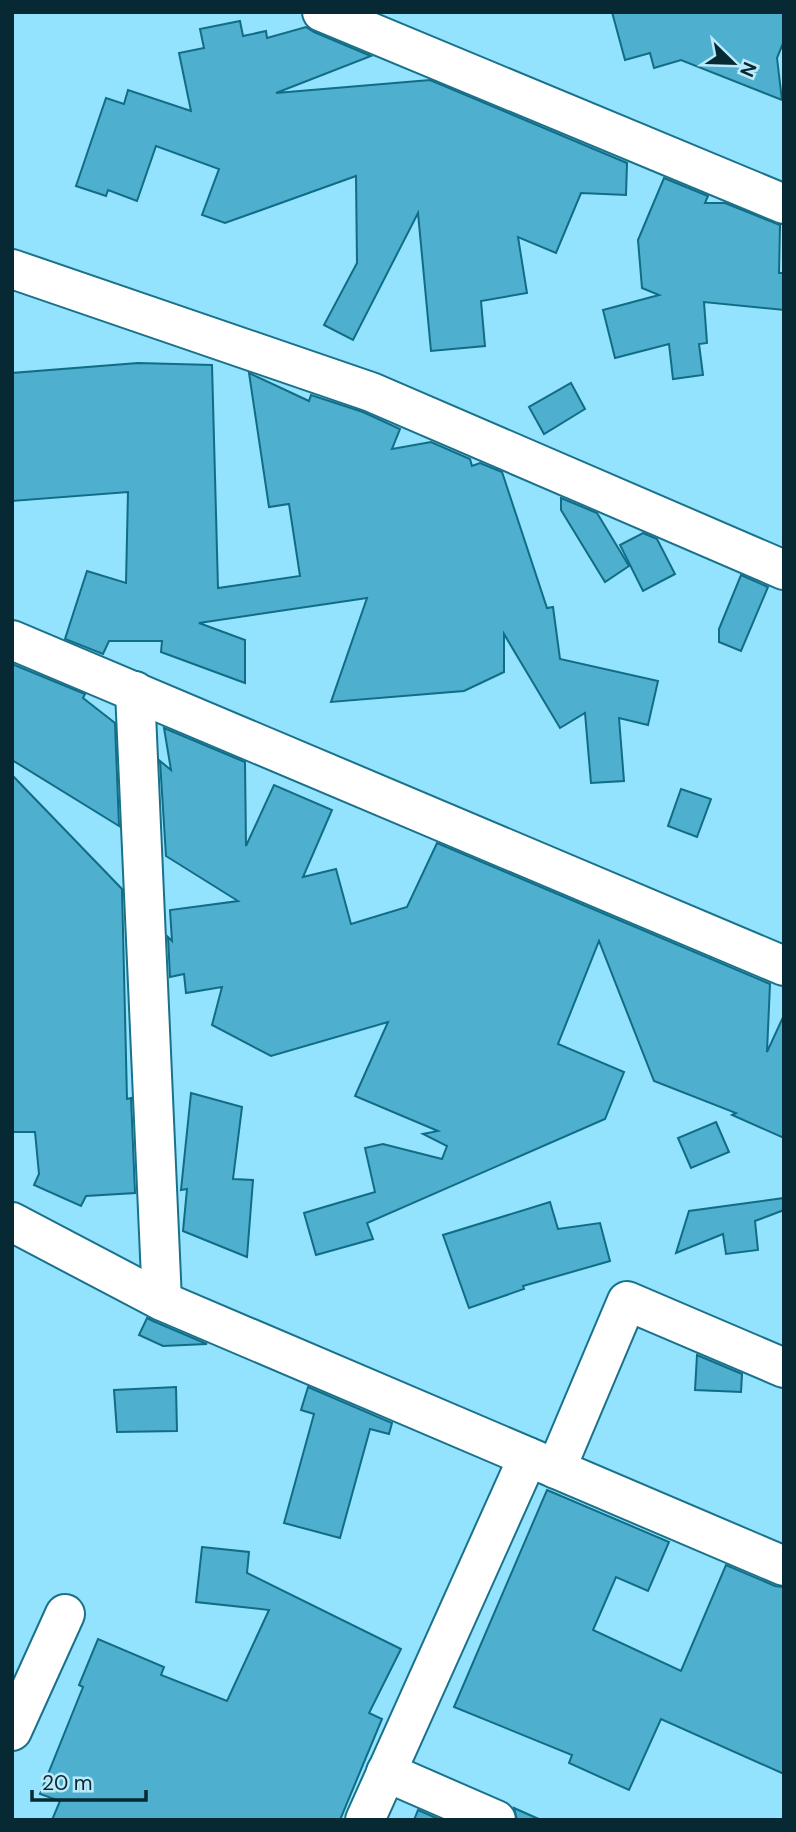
<svg xmlns="http://www.w3.org/2000/svg" width="796" height="1832" font-family="'DM Sans',sans-serif">
	<rect width="100%" height="100%" fill="#93e2fe"/>
	<g fill="#4fafce" stroke="#116c85" stroke-width="2">
		<path d="M612,12H784V41L777,58L782,100L681,60L654,68L650,53L625,60Z"/>
		<path d="M240,21L243,36L266,31L267,38L306,27L314,32L371,56L276,93L430,80L627,163L626,195L581,193L556,253L518,237L527,293L481,301L485,346L431,351L418,213L353,340L324,325L357,263L356,176L225,223L202,215L219,169L156,146L137,201L108,190L106,196L76,186L106,98L124,104L128,90L191,111L179,53L204,48L200,29Z"/>
		<path d="M664,178L708,196L705,203H725L780,225L779,273H784V310L704,302L707,343L699,344L703,375L673,379L669,344L615,358L603,310L659,295L642,288L638,240Z"/>
		<path d="M138,363L212,365L218,588L300,576L289,504L269,507L249,373L309,401L311,395L363,412L400,429L392,449L431,442L470,459L472,466L480,463L502,472L547,608L553,607L560,659L658,681L648,725L619,718L624,781L591,783L585,713L560,728L504,634V672L464,691L331,702L367,598L199,623L245,640V683L161,652L162,641H109L103,654L65,639L87,571L126,583L128,492L12,501V373Z"/>
		<path d="M571,383L585,409L544,434L529,407Z"/>
		<path d="M561,498L597,513L629,566L605,582L561,510Z"/>
		<path d="M643,533L657,539L675,574L643,591L620,545Z"/>
		<path d="M741,575L768,587L741,651L719,642V629Z"/>
		<path d="M12,664L85,694L83,698L115,723L119,826L12,760Z"/>
		<path d="M164,728L245,762L246,846L274,785L332,810L303,877L336,869L351,924L407,907L437,843L770,984L767,1052L784,1015V1138L732,1115L736,1113L654,1081L599,941L558,1044L624,1072L605,1119L367,1223L373,1239L316,1255L304,1213L375,1192L365,1148L383,1144L442,1159L447,1146L423,1134L438,1131L355,1096L388,1022L271,1056L212,1025L222,987L186,993L184,974L170,977L168,937L172,941L170,910L238,901L166,856L160,761L171,770Z"/>
		<path d="M12,775L122,889L127,1099L131,1098L135,1193L86,1196L81,1206L34,1185L39,1174L35,1132H12Z"/>
		<path d="M681,789L711,799L697,837L668,826Z"/>
		<path d="M191,1093L242,1107L233,1179L253,1180L247,1257L183,1231L187,1189L181,1190Z"/>
		<path d="M716,1122L729,1152L691,1168L678,1138Z"/>
		<path d="M784,1198V1210L755,1221L758,1250L726,1254L723,1234L676,1253L689,1211Z"/>
		<path d="M550,1202L558,1229L600,1223L610,1261L523,1286L524,1289L469,1308L443,1235Z"/>
		<path d="M147,1318L153,1321L207,1344L163,1346L139,1335Z"/>
		<path d="M697,1355L742,1374L741,1392L695,1390Z"/>
		<path d="M176,1387L177,1431L117,1432L114,1390Z"/>
		<path d="M308,1387L392,1423L389,1434L370,1429L340,1538L284,1523L314,1414L301,1410Z"/>
		<path d="M547,1490L669,1542L648,1591L616,1577L593,1630L681,1671L726,1565L775,1586L784,1587V1774L661,1719L629,1790L569,1763L572,1755L454,1707Z"/>
		<path d="M202,1547L249,1552L247,1573L401,1649L369,1713L382,1719L340,1820H52L60,1801L40,1794L83,1687L79,1685L98,1639L164,1667L161,1675L227,1701L269,1610L196,1602Z"/>
		<path d="M514,1808L541,1820H517Z"/>
		<path d="M418,1810L441,1820H414Z"/>
	</g>
	<g fill="none" stroke-linecap="round" stroke-linejoin="round">
		<g stroke="#1a718a" stroke-width="42">
			<g id="minor">
				<path d="M322,12L784,204"/>
				<path d="M12,269L371,392L784,570"/>
				<path d="M12,640L784,966"/>
				<path d="M135,691L162,1301"/>
				<path d="M12,1222L162,1301L784,1566"/>
				<path d="M556,1469L627,1301L784,1368"/>
				<path d="M12,1731L65,1614"/>
				<path d="M386,1772L496,1820"/>
				<path d="M365,1820L528,1457"/>
			</g>
		</g>
		<use href="#minor" stroke="#fff" stroke-width="38"/>
	</g>
	<rect width="796" height="1832" fill="none" stroke="#062933" stroke-width="28"/>
	<g transform="translate(733 63) rotate(113)" stroke="#bdeafb" stroke-width="5" paint-order="stroke">
	<path d="M0-5L12 26L0 18L-12 26Z" fill="#062933"/>
	<text y="-10" font-size="19" font-weight="bold" text-anchor="middle" fill="#062933">N</text>
	</g>
	<path d="M32 1790v10h114v-10" fill="none" stroke="#062933" stroke-width="3.5"/>
	<text x="42" y="1790" font-size="21" fill="#062933" stroke="#bdeafb" stroke-width="5" paint-order="stroke">20 m</text>
</svg>
